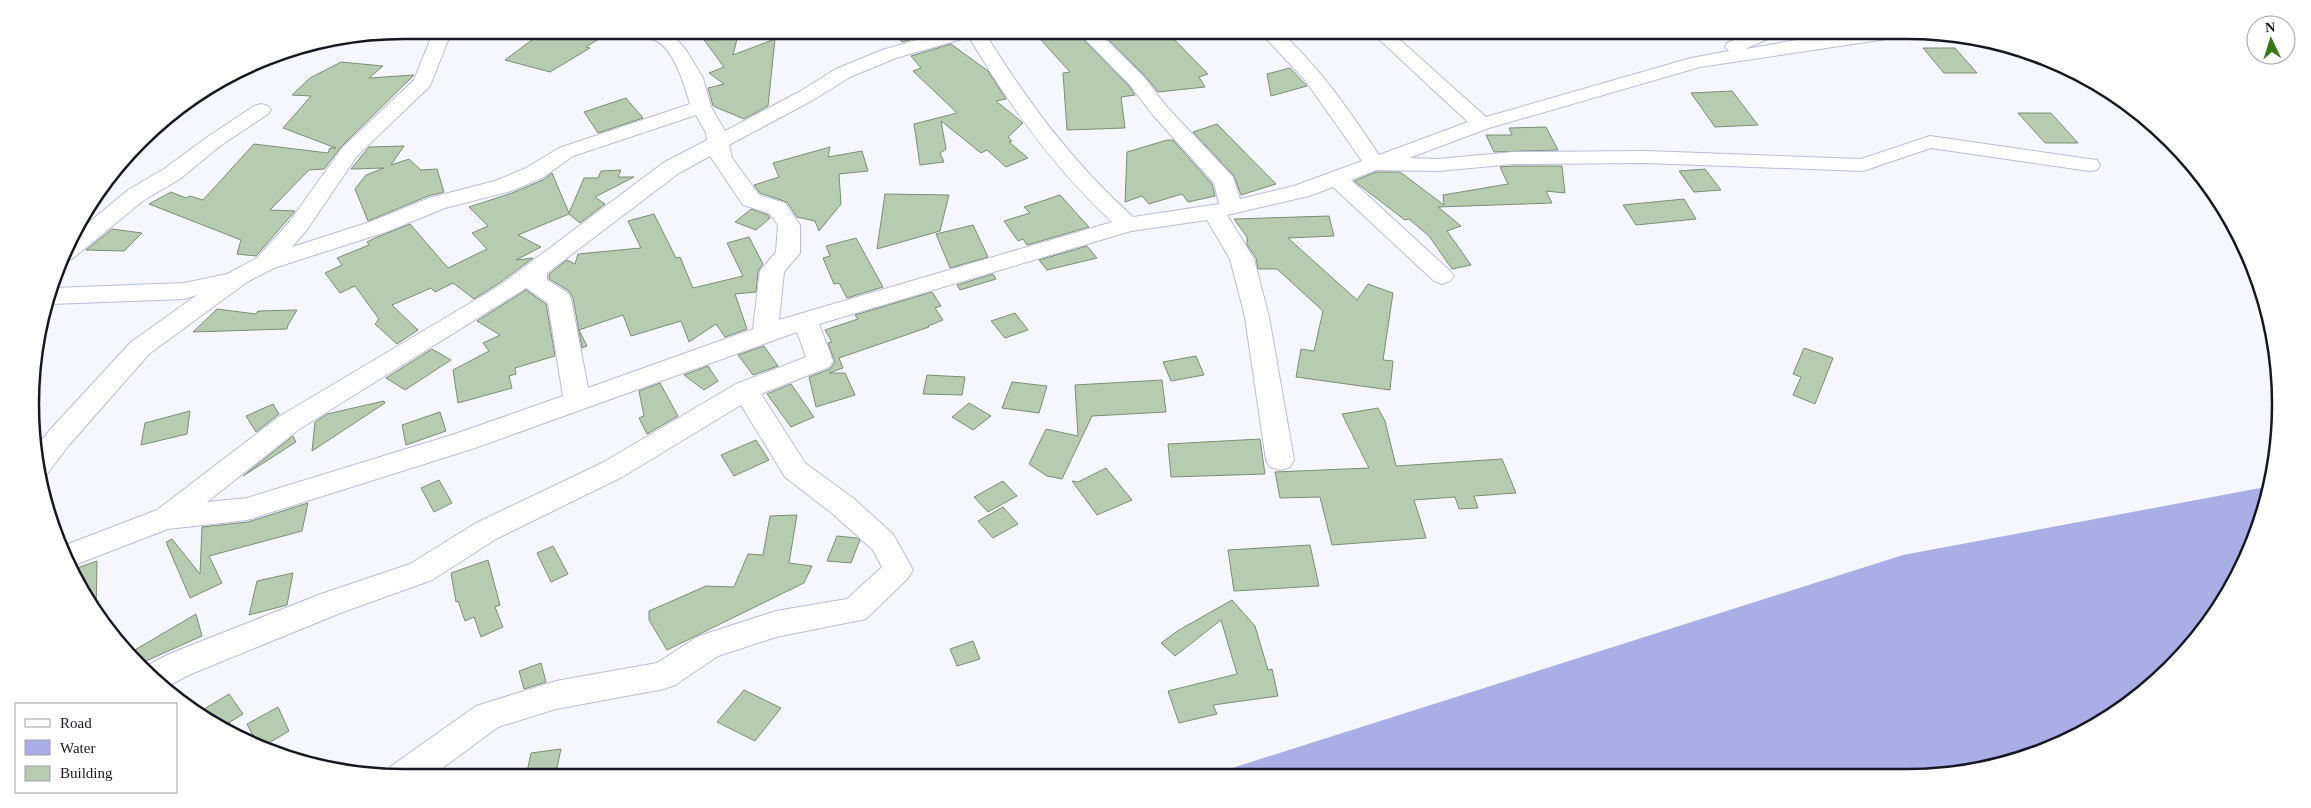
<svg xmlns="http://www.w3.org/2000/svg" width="2311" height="808" font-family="'Times New Roman',serif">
	<rect width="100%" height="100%" fill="#f6f7fe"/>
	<path fill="#a9aee7" d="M2271,486L2268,501L2231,591L2154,685L2072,740L1956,775L1207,776L1903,555Z"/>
	<g fill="#b6cbaf" stroke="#7a8e74">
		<path d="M545,30H613L586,47L590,48L550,72L505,60Z"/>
		<path d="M892,30H930L935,33L902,42Z"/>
		<path d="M1032,30H1065L1073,38L1080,36L1129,86L1135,95L1121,97L1125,128L1067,130L1063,73L1070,72Z"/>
		<path d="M1116,30H1165L1208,74L1199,77L1205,87L1158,92L1145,76L1102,33Z"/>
		<path d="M737,39L733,55L775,39L768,106L744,119L713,106L708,88L724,84L709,73L724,67L704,40Z"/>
		<path d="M951,44L988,71L1006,99L996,101L1023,123L1008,137L1012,141L1009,142L1028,158L1006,167L987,150L981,153L941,121L946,149L940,153L944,162L920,165L914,124L957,113L913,71L921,68L911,56Z"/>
		<path d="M1923,48H1955L1977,73H1944Z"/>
		<path d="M341,62L383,66L369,78L414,75L341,147L324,169L309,170L270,210L295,211L256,256L237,254L241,240L149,204L171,192L186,198L190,196L203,200L254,144L328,153L330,148H336L283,128L311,96L292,95L310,78Z"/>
		<path d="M1290,68L1307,86L1271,96L1267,74Z"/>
		<path d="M1732,91L1758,125L1715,127L1691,93Z"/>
		<path d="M626,98L643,118L598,133L584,112Z"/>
		<path d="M2018,113H2051L2078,143H2045Z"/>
		<path d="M1217,124L1276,184L1241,195L1234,176L1193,132Z"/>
		<path d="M1546,127L1558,150L1494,152L1486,135H1512L1509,128Z"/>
		<path d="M1167,140H1173L1212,184L1215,196L1188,202L1182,194L1149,204L1142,196L1125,202L1127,152Z"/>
		<path d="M404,146L391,165L409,159L421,170L437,169L444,192L428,196L368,221L355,189L366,175L384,168L351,169L369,147Z"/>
		<path d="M830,147L828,157L862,151L868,171L839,174L841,204L819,231L815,221L797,217L787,202L760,193L754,185L779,177L773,163Z"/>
		<path d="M1514,166H1562L1565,193L1546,191L1552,203L1438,207L1461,226L1447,231L1471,265L1452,269L1429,236L1409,219L1405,220L1354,181L1376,172H1400L1444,205L1443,195L1508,184L1500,167Z"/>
		<path d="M1705,169L1721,190L1694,192L1679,171Z"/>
		<path d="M621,170L618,177H634L595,197L605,204L580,223L569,214L518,235L541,247L516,260L533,258L498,284L474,299L453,283L435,292L431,288L392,305L418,330L397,344L375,324L379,319L355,286L340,293L325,273L342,265L337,258L369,245L367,242L375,238L410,224L448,268L487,249L472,233L488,226L469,207L512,193L543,180L552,173L569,213L584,178H598L601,171Z"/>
		<path d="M885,194L949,195L940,231L877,249Z"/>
		<path d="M1060,195L1089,227L1027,245L1023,239L1018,241L1004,221L1030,213L1024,207Z"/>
		<path d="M1684,199L1696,219L1636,225L1623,205Z"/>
		<path d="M751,209L768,215L770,218L756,230L735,222Z"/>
		<path d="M654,214L676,258L680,257L693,288L743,276L727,243L749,237L763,264L758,271L756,292L735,294L747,329L725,337L716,324L689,342L681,321L631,336L623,315L579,330L587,346L582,348L573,298L569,291L549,279V274L567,260L575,264L578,254L641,248L628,221Z"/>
		<path d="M1329,216L1334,236L1288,238L1357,300L1368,284L1393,293L1383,360L1393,361L1390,390L1296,377L1301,349L1314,351L1323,311L1277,269H1258L1256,258L1247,245V237L1234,219Z"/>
		<path d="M973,225L988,257L950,268L936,234Z"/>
		<path d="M112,229L142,233L124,251L86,250Z"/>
		<path d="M856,238L883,287L847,298L839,283L834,284L823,258L830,256L826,246Z"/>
		<path d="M1087,246L1097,258L1047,270L1039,260Z"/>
		<path d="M993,274L996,279L960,290L957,285Z"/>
		<path d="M526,290L546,304L555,356L515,368L516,374L509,376L512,388L458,403L453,370L489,351L483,343L500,335L477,321Z"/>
		<path d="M932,292L941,306L935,308L943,320L928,326L929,327L839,358L843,368L829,373H845L855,395L816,407L809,377L830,369L835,362L828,343L832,342L825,330L858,319L855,315Z"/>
		<path d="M217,309L256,314L258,311L297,310L288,325L287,329L193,332Z"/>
		<path d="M1015,313L1028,330L1005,338L991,321Z"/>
		<path d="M764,346L778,366L753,375L738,355Z"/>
		<path d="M1804,348L1833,358L1815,404L1793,395L1801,377L1793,374Z"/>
		<path d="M432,349L451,360L405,390L386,378Z"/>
		<path d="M1196,356L1204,375L1171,381L1163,362Z"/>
		<path d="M708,366L718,381L704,390L684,375Z"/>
		<path d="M927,375L965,377L962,395L923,394Z"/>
		<path d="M1162,380L1166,412L1092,416L1062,479L1047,476L1029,464L1046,429L1078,436L1075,385Z"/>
		<path d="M1012,382L1047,386L1039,413L1002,408Z"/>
		<path d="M660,383L678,416L647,434L639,418L644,416L639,391Z"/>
		<path d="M791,384L814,417L791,427L767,394Z"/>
		<path d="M384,401L385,403L312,451L315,422L327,414Z"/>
		<path d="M969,403L991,416L973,430L952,417Z"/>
		<path d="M273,404L279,414L256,432L246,416Z"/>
		<path d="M1378,408L1385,421L1396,466L1502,459L1516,493L1474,496L1478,508L1459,509L1455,497L1414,500L1426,538L1332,545L1320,497L1280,498L1275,472L1369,468L1342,414Z"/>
		<path d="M190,411L187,434L141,445L145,423Z"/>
		<path d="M440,412L446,431L406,445L402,425Z"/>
		<path d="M293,436L296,442L243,476Z"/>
		<path d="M1260,439L1265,474L1171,477L1168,444Z"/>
		<path d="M756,440L769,460L734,476L721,455Z"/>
		<path d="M1106,468L1132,500L1097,515L1072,481L1078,482Z"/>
		<path d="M439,480L452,503L434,512L421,488Z"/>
		<path d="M1003,481L1017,496L988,512L974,497Z"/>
		<path d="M308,503L302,531L209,556L222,583L190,598L166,542L172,539L200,574L202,527L248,522Z"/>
		<path d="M1003,507L1018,524L993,538L978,521Z"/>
		<path d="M797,515L789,563L812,566L804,583L667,650L649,620V611L706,586L734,587L748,554L763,555L770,516Z"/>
		<path d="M837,536L857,538L860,540L851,563L827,561Z"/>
		<path d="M1310,545L1319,586L1234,591L1228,550Z"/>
		<path d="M553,546L568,574L551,582L537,553Z"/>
		<path d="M488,560L500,605L495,607L503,627L481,637L474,617L465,621L458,601L456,602L451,573Z"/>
		<path d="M97,561L96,616L74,569Z"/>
		<path d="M293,573L287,605L249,615L257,581Z"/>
		<path d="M1232,600L1255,626L1268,670L1272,669L1278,696L1213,705L1217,714L1179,723L1168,691L1237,674L1221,620L1175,656L1161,643L1179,630Z"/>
		<path d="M196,614L202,636L137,665L128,654Z"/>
		<path d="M973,641L980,659L957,666L950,649Z"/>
		<path d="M541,663L546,682L524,689L519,671Z"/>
		<path d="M744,690L781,708L755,741L717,722Z"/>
		<path d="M229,694L243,714L222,727L196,714Z"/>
		<path d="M278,707L289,731L264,746L256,742L247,724Z"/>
		<path d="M561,749L557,768L527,772L531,753Z"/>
	</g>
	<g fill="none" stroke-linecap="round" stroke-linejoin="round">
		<g stroke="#b9bcdc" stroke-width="2">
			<g id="minor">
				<path d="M434,30H452L430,86L357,156L306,231L292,247L370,222L429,198L495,181L526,168L559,148L690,104C685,86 674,50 657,41C648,37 635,36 625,34L623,30H658L671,33L686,50L703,78L711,107L725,131L799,92L836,69L882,50L952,30H983C1027,101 1071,161 1133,217L1219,204L1214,183L1152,114L1130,85L1076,30H1096L1144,77L1166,106L1233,177L1240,199L1294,186L1362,161L1305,80L1258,30H1278C1319,66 1349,110 1379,155L1468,122L1369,30H1389L1486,117L1691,58L1729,51L1725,47L1727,43L1757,30H1781L1779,34L1745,49C1797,41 1863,24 1915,31L1913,34L1906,36L1700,67L1489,128L1409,158L1438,159L1514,152L1647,151L1861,159L1930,136L2089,159L2097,160L2100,165L2097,170L2089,171L1931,148L1863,171L1647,163L1514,164L1438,171L1376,170L1351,180L1450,271L1454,276L1450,281L1442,284L1434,281L1333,187L1309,196L1227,215L1254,259L1269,317L1294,460L1290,467L1280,470L1270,467L1266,460L1245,317L1230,259L1207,220L1131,231L819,324L833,361L829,367L761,394L805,463L853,498L893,534L913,570L908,578L866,619L776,637L718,656L675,685L664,689L556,709L498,727L429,778L386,776L390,767L476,706L556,681L657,663L697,637L708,633L776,611L847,599L882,567L873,550L833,514L785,477L741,405L622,477L496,539L432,580L343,612L191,674L164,688L141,669L169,654L321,594L410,564L476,523L602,463L736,384L806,357L797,332L475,448L247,520L168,529L72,566L63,546L157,510L280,416L499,286L663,163L707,140L706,133L696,115L573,156L542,178L511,191L445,208L386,232L274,268L247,282L149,354L69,445L47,474L39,477L34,450L49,431L131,342L197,295L184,299L51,304L49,303L54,288L184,283L227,274L257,258L290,221L342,148L414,80ZM969,37C1009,105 1054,168 1112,222L779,320L784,272L800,253V225L785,203L759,195L732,158L729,145L813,100L850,77L896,58ZM710,156L743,205L769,213L778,225L776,252L760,271L753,329L588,388L571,299L568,293L547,280V273L679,173ZM526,288L548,303L563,396L455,434L247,498L207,502L298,430Z"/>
				<path d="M261,104L268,106L271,110L268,114L220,146L180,179L144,200L72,259L62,261L69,239L128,190L164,169L206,138L254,106Z"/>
			</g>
		</g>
		<use href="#minor" fill="#fff" fill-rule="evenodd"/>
	</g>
	<path d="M0 0H2311V808H0ZM404 39H1907A365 365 0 0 1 2272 404V404A365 365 0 0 1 1907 769H404A365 365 0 0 1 39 404V404A365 365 0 0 1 404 39Z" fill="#fff" fill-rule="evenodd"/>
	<path fill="none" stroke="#161723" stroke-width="2.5" d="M404 39H1907A365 365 0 0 1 2272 404V404A365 365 0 0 1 1907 769H404A365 365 0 0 1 39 404V404A365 365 0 0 1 404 39Z"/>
	<rect x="15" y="703" width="162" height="90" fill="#ffffff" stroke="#a2a2a7"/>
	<rect x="25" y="719" width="25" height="8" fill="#ffffff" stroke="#a2a2a7"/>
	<text x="60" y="728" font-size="15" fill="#161723">Road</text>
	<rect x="25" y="740" width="25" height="15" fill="#a9aee7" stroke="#a2a2a7"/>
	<text x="60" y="753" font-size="15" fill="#161723">Water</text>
	<rect x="25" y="766" width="25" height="15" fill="#b6cbaf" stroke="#a2a2a7"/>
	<text x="60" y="778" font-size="15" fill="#161723">Building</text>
	<g transform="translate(2271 40) rotate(356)"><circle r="24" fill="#ffffff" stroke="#a2a2a7"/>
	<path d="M0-4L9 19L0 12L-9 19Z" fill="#377817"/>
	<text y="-8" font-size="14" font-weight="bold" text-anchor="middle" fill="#161723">N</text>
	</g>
</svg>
